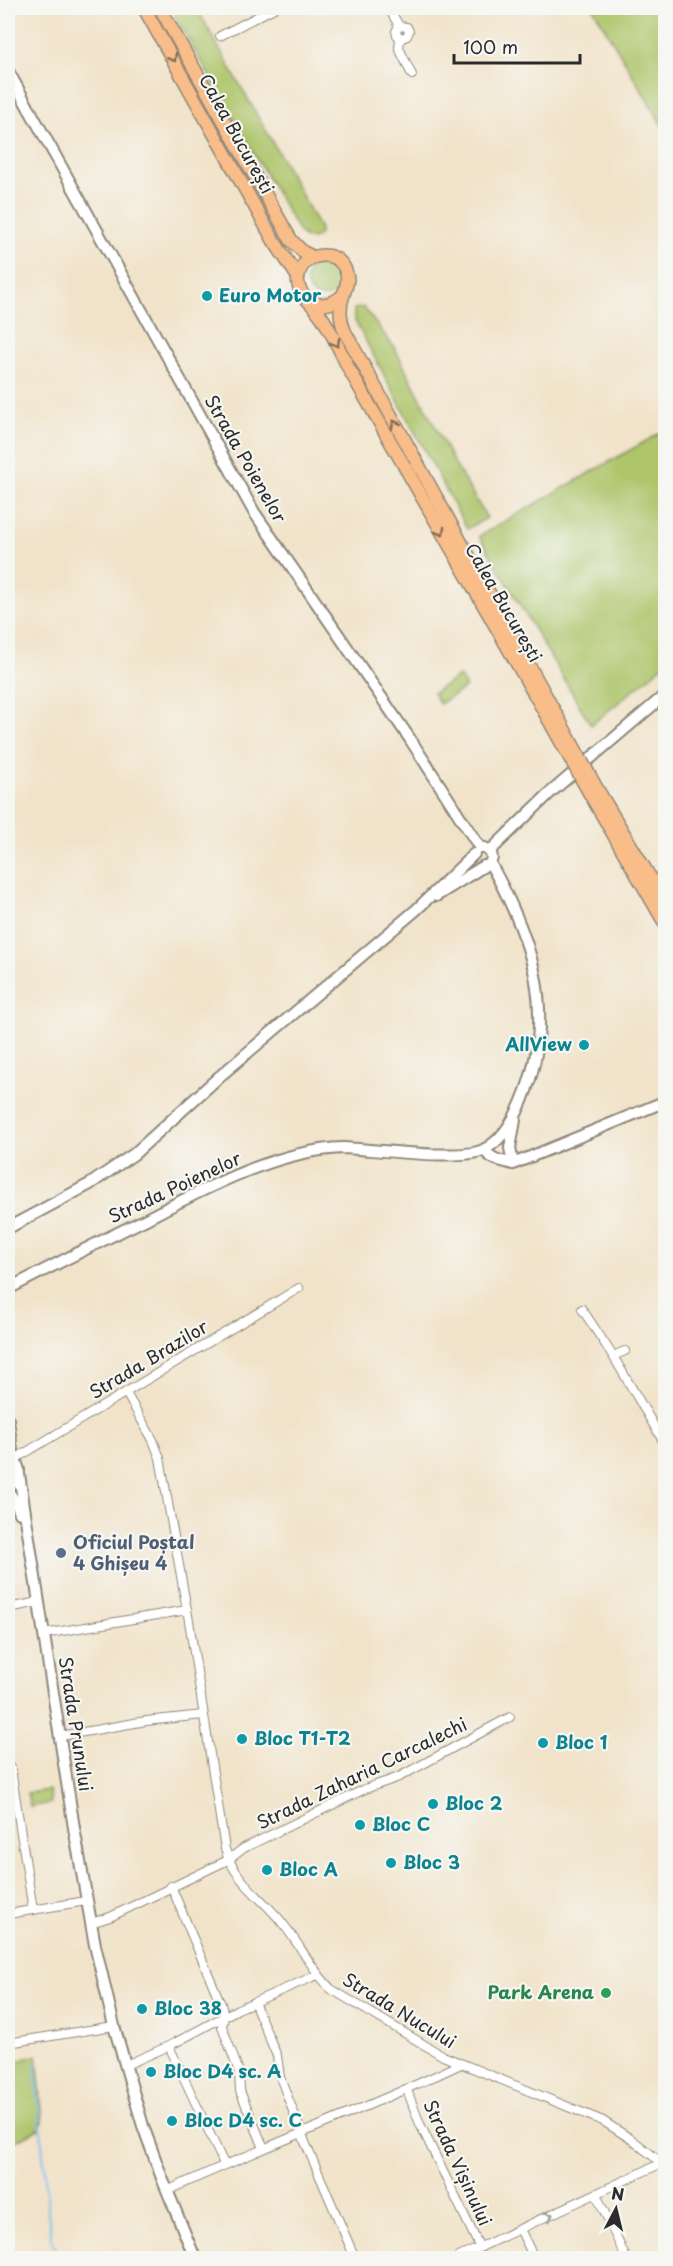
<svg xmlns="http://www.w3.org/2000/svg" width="673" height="2266" font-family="'Playpen Sans',sans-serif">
	<rect width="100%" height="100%" fill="#f6f6f2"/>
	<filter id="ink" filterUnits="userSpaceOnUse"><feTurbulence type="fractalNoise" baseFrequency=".0167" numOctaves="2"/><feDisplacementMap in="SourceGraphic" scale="12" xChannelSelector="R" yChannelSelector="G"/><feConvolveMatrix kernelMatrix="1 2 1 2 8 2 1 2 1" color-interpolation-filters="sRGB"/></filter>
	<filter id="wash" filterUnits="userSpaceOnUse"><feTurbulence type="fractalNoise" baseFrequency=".008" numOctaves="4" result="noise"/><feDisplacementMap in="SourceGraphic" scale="24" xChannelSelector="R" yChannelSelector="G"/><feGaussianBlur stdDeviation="1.35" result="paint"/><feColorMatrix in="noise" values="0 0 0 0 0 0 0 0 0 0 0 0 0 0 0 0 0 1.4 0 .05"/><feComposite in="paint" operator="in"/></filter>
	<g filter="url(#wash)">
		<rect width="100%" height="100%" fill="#f1e3c9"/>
		<g fill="#aec56a" stroke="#6c784a" stroke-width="1.5">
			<path d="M177,8H197C237,82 281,154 320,229V234L313,239L305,238L299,232L175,16Z"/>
			<path d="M593,8H665V130Z"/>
			<circle cx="323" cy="280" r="17"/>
			<path d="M363,307L394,347L454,463L487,518L467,529L354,319V309Z"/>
			<path d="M665,430V664L591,725L479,536Z"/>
			<path d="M459,676L466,687L440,704L433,693Z"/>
			<path d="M49,1790L51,1803L30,1807L27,1793Z"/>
			<path d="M37,2055L43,2122L39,2129L8,2145V2064Z"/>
		</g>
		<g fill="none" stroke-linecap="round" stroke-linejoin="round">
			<path stroke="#7cbef2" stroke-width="2" d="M35,2064L49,2222L51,2237L59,2258"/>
		</g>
	</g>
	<g filter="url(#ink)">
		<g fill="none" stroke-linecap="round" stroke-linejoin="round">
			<g stroke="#8e877a" stroke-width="10">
				<g id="minor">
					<path d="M389,8L399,26L396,31L397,35L402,38L407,36L409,31L407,27L399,26"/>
					<path d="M220,36L274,8"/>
					<path d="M400,38L399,48L412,75"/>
					<path d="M582,1309L613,1356L666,1446"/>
					<path d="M613,1356L625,1351"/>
					<path d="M126,1393L153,1440L160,1458L189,1621L225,1849C236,1885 267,1900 287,1929C302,1949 313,1971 331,1989L443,2056L603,2121L631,2139L666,2166"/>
					<path d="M15,1459L299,1288"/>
					<path d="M8,1608L39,1602"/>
					<path d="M44,1634L187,1610"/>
					<path d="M61,1736L146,1721L203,1715"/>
					<path d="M8,1766L11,1769L33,1910"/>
					<path d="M171,1886L221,2004L224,2017L222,2026L239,2072L240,2091L264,2148"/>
					<path d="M8,1914L86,1901"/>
					<path d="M91,1923L110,1917L228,1860L244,1848L365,1789L399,1777L510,1717"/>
					<path d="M254,2002L277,2056L280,2077L305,2142L355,2258"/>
					<path d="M8,2043L114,2026"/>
					<path d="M169,2046L224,2164"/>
					<path d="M126,2065L169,2046L238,2009L317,1975"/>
					<path d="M407,2090L420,2124L480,2248"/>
					<path d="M167,2191C264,2146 365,2110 461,2064"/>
					<path d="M596,2194L626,2258"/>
					<path d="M520,2229L534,2258"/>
					<path d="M457,2258L662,2163"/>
				</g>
			</g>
			<g stroke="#8e877a" stroke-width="14">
				<g id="tertiary">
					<path d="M8,71L254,512L410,739L480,848"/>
					<path d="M490,851L551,792L666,694"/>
					<path d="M436,896L484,866"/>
					<path d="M484,1150C493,1161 501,1160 513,1164L666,1101"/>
					<path d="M513,1164L510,1148L515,1120"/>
					<path d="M8,1228L90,1184L134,1154L220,1076L416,910L474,854"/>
					<path d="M8,1289C52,1266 97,1243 142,1221C202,1190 276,1150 343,1148C373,1149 460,1161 483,1150C502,1141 515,1118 522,1101C558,1015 533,940 490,863L492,858L491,853L485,848H480"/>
					<path d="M8,1420L13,1458"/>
					<path d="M8,1455L15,1459L19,1470L15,1482L8,1486"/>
					<path d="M19,1474L74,1828L95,1945L114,2026L143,2126L162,2178L195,2258"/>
					<path d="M8,1491L15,1501L20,1513"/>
				</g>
			</g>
			<g stroke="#8e877a" stroke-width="15">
				<g id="primary">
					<path d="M144,8L274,241L298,277"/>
					<path d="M160,8L291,240L303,252L313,257"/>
					<path d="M309,301C322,307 333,305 343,295"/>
					<path d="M544,711L349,369C339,350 331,328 318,312C311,302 299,295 298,282C296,255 334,245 345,269C350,280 346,286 343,296C339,307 340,321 345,332L552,707"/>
					<path d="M596,787L666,904"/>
					<path d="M590,794L666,925"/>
				</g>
			</g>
			<use href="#minor" stroke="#fff" stroke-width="8"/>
			<use href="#tertiary" stroke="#fff" stroke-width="10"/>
			<use href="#primary" stroke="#f8bd89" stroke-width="12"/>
			<g stroke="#8e877a" stroke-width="15" stroke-linecap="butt">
				<g id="primary-bridge">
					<path d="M552,707L596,787"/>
					<path d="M544,711L590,794"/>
				</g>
			</g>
			<use href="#primary-bridge" stroke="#f8bd89" stroke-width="12"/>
		</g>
		<defs><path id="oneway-chevron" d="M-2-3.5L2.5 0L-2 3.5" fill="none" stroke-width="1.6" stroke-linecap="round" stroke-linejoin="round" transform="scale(1.5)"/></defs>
		<g stroke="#876d55">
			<use href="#oneway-chevron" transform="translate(173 58) rotate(60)"/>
			<use href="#oneway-chevron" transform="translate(336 343) rotate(62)"/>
			<use href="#oneway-chevron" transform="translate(395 424) rotate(-119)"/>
			<use href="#oneway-chevron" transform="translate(441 532) rotate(61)"/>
		</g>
		<use stroke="#a0a0a0" href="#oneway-chevron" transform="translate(549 2216) rotate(-25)"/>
	</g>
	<g fill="#0f9aa8" stroke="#f6f6f2" stroke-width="2">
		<circle cx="207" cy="296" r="6"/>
		<circle cx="584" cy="1045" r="6"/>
		<circle cx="242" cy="1739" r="6"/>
		<circle cx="543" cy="1743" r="6"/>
		<circle cx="433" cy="1804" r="6"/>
		<circle cx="360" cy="1825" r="6"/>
		<circle cx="391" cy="1863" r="6"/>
		<circle cx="267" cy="1870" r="6"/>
		<circle cx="142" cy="2009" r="6"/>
		<circle cx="151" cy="2072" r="6"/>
		<circle cx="172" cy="2121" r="6"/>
	</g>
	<circle fill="#5c6f8a" stroke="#f6f6f2" stroke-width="2" cx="61" cy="1553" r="6"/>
	<circle fill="#2e9e5b" stroke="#f6f6f2" stroke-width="2" cx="606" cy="1993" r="6"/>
	<g text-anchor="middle" stroke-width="4.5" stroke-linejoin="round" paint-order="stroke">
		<g font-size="18" fill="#2b2b2b" stroke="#f6f6f2">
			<text transform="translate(236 134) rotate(61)" y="6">Calea București</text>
			<text transform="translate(245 459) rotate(60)" y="6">Strada Poienelor</text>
			<text transform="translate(503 603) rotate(60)" y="6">Calea București</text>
			<text transform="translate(175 1188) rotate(-25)" y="6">Strada Poienelor</text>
			<text transform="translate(149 1360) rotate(-31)" y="6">Strada Brazilor</text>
			<text transform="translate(75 1724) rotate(81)" y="6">Strada Prunului</text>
			<text transform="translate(362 1774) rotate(-26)" y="6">Strada Zaharia Carcalechi</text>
			<text transform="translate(399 2011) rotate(31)" y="6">Strada Nucului</text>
			<text transform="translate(457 2163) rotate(65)" y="6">Strada Vișinului</text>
		</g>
		<g font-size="18" font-weight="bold" fill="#0d838f" stroke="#f6f6f2" text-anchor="start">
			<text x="219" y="302">Euro Motor</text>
			<text x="572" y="1051" text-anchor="end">AllView</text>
			<text x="254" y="1745">Bloc T1-T2</text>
			<text x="555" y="1749">Bloc 1</text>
			<text x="445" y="1810">Bloc 2</text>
			<text x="372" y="1831">Bloc C</text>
			<text x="403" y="1869">Bloc 3</text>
			<text x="279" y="1876">Bloc A</text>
			<text x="154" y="2015">Bloc 38</text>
			<text x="163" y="2078">Bloc D4 sc. A</text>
			<text x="184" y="2127">Bloc D4 sc. C</text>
		</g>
		<g font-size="18" font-weight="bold" fill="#4e5e75" stroke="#f6f6f2" text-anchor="start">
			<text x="73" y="1549">Oficiul Poștal<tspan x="73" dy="21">4 Ghișeu 4</tspan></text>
		</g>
		<g font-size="18" font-weight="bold" fill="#27864d" stroke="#f6f6f2" text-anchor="end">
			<text x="594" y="1999">Park Arena</text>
		</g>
	</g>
	<rect width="673" height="2266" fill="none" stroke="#f6f6f2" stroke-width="30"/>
	<g transform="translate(616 2209) rotate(7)" stroke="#f6f6f2" stroke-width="4.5" paint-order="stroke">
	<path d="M0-4.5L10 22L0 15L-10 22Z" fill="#2b2b2b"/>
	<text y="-9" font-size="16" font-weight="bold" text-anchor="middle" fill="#2b2b2b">N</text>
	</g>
	<path d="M454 54v9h126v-9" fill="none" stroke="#2b2b2b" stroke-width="3"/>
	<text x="463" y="54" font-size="18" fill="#2b2b2b" stroke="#f6f6f2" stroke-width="4.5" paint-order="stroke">100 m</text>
</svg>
